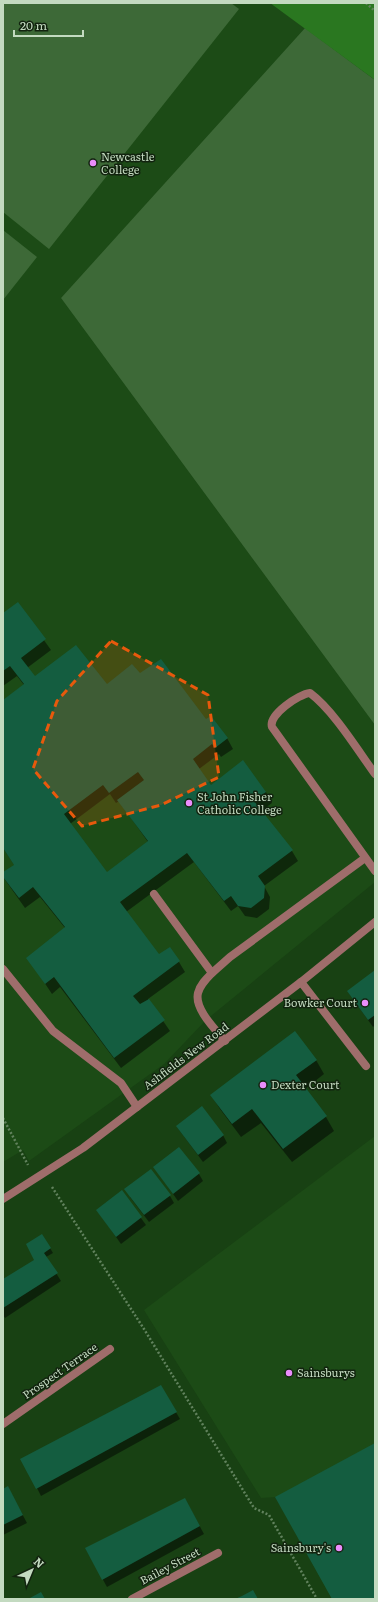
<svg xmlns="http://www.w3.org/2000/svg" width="378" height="1602" font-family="Literata,serif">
	<rect width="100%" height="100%" fill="#184113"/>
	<g fill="#1c4b16">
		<path d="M3,3H270L305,28L61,298L375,725V882L206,1020L164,1064L29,1161L23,1150L3,1162Z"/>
		<path d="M375,1136V1599H332L276,1497L261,1498L144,1310Z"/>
	</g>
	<g fill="#3d6937">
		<path d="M4,3H231L239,9L49,249L3,212Z"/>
		<path d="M305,28L375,80V725L61,298Z"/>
		<path d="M3,230L37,257L3,300Z"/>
	</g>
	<path fill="#2a7720" d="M270,3H375V80Z"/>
	<g fill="#0007" fill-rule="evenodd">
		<path d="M18,604L51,650L27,668L35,677L106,685L140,675L205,720L227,738L233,749L221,757L219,754L199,769L211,786L266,792L272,803L261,811L292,851L298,861L264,886L270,897L269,909L257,918L245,916L238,906L231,911L194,862L126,912L159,956L179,962L185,972L148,999L170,1031L121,1068L60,987L52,994L28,958L65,928L40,897L25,908L3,877V873L15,866L3,848V701L24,685L17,676L3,686V615ZM110,794L116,803L119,801L148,842L107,873L70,824Z"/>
		<path d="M375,971V1025L373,1027L348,992Z"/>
		<path d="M316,1060L324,1074L305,1089L326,1117L334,1131L292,1162L261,1123L241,1137L220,1109L211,1095Z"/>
		<path d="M177,1127L223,1135L227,1143L203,1162Z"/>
		<path d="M154,1167L199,1174L203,1181L178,1201Z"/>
		<path d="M122,1192L146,1225L121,1244L97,1210Z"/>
		<path d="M170,1196L174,1203L149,1222L130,1197Z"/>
		<path d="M42,1235L53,1253L46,1257L61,1281L5,1318L3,1315V1281L35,1260Z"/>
		<path d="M161,1387L180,1419L41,1496L37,1488Z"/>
		<path d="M3,1490L12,1495L27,1523L3,1535Z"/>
		<path d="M185,1499L204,1534L107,1587L86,1549Z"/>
	</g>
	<g fill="#145d40" fill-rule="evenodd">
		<path d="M18,602L46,639L21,658L35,676L76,645L107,684L132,664L140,673L161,659L206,719L211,716L228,738L215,748L212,744L193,759L211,785L243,760L266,792L254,801L293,850L258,876L265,886L264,898L251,908L238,906L231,896L224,901L187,853L120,902L159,954L170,947L180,961L133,996L140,1004L149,999L165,1020L114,1058L54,977L45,984L26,958L65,927L33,887L19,898L3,877V872L14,865L3,848V700L24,684L10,666L3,671V613ZM138,772L144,780L117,800L148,841L107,872L64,814L103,785L109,793Z"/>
		<path d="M375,970V1015L368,1020L347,991Z"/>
		<path d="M295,1031L317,1060L296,1075L327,1116L283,1149L252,1109L232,1124L210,1095Z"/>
		<path d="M202,1106L224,1135L198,1155L176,1126Z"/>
		<path d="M179,1147L200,1173L173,1194L153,1167Z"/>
		<path d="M151,1169L171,1195L144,1215L124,1189Z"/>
		<path d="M122,1190L142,1217L116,1237L96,1210Z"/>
		<path d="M42,1234L51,1248L44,1253L58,1273L3,1308V1279L34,1260L26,1244Z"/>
		<path d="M161,1385L177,1412L36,1489L20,1459Z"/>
		<path d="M375,1443V1599H332L275,1497Z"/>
		<path d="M8,1486L23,1515L3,1525V1489Z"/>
		<path d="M185,1498L200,1526L102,1580L85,1548Z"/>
		<path d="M253,1590L258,1599H235L242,1596Z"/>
		<path d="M41,1592L45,1599H28L30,1598Z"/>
	</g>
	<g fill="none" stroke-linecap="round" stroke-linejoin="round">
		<g stroke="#61825d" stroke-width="2.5" stroke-dasharray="2 2" stroke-linecap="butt">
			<path d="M366,3L375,11"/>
			<path d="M3,1118L28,1165"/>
			<path d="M52,1187L144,1329L254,1508L269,1515L317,1599"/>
		</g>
		<g stroke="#9f6d6b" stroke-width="8">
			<path d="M375,774C357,749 333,710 310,693C299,694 268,715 272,727L375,871"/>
			<path d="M154,894L212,973C206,979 200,985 198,993C194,1009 216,1030 225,1041"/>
			<path d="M3,969L53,1031L121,1083L137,1107"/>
			<path d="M212,973L230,957L365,858"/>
			<path d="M301,982L366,1066"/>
		</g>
		<g stroke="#9f6d6b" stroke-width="8">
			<path d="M3,1199L83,1148L301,982L375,922"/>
			<path d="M3,1424L110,1349"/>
			<path d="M132,1599L218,1553"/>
		</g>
	</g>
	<path fill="#e8590c" fill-opacity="0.2" stroke="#e8590c" stroke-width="3" stroke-dasharray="8 5" stroke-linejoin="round" d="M111,641L208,695L219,777L161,805L82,826L33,769L57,701Z"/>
	<g fill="#eb8dfc" stroke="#12230f" stroke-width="1.5">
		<circle cx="93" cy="163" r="4"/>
		<circle cx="189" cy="803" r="4"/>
		<circle cx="365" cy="1003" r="4"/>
		<circle cx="263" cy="1085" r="4"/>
		<circle cx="289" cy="1373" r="4"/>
		<circle cx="339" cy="1548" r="4"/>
	</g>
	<g text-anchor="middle" stroke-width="3" stroke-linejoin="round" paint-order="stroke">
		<g font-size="11" fill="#c3dac0" stroke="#12230f" text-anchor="start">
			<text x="101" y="161">Newcastle<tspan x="101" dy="13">College</tspan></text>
			<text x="197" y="801">St John Fisher<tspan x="197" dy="13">Catholic College</tspan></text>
			<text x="357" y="1007" text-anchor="end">Bowker Court</text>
			<text x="271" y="1089">Dexter Court</text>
			<text x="297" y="1377">Sainsburys</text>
			<text x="331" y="1552" text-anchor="end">Sainsbury's</text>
		</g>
		<g font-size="11" fill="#c3dac0" stroke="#12230f">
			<text transform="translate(186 1056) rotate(-37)" y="4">Ashfields New Road</text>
			<text transform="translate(60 1371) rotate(-35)" y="4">Prospect Terrace</text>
			<text transform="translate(170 1566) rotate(-28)" y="4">Bailey Street</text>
		</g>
	</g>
	<rect width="378" height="1602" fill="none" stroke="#c3dac0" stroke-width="8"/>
	<g transform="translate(32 1570) rotate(44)" stroke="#12230f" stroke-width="3" paint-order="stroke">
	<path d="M0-3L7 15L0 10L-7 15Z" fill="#c3dac0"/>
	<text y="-6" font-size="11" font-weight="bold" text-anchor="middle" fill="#c3dac0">N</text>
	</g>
	<path d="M14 30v6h69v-6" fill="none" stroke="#c3dac0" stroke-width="2"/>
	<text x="20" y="30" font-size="12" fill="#c3dac0" stroke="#12230f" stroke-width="3" paint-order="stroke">20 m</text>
</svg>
